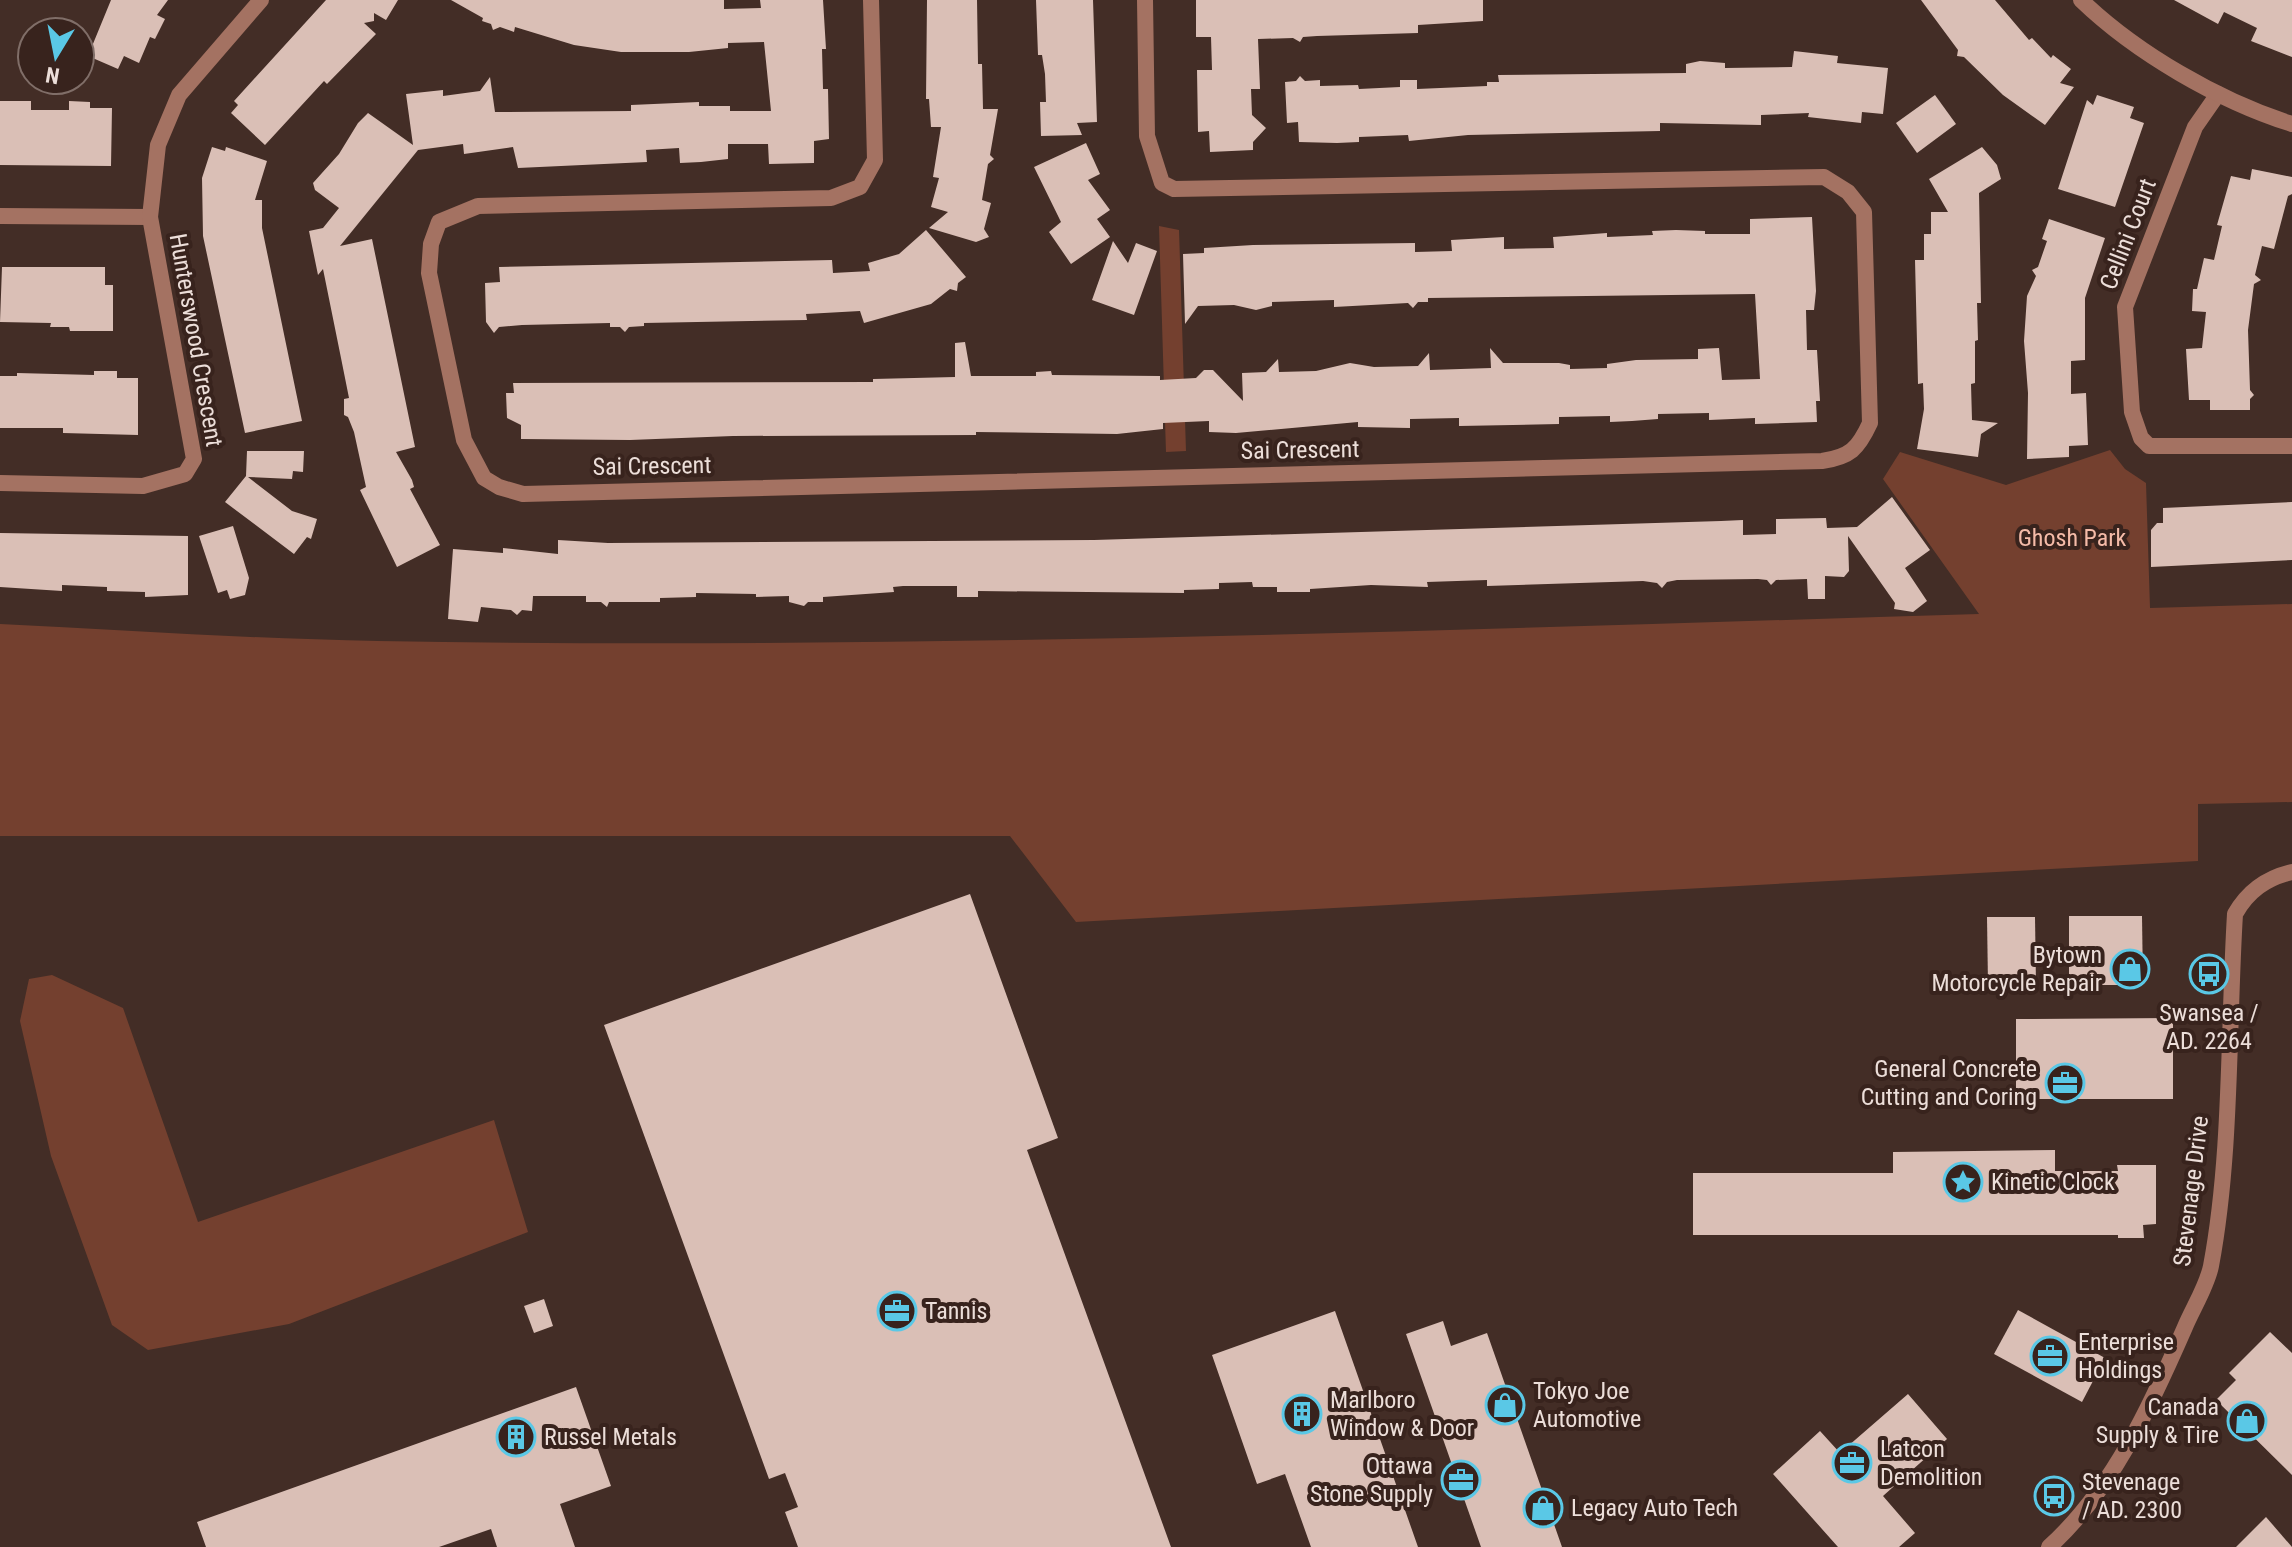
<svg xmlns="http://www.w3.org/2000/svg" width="2292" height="1547" font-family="'Roboto Condensed',sans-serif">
	<rect width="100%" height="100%" fill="#432d26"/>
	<g fill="#74402f">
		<path d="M1159,226L1179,230L1186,451L1166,452Z"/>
		<path d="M2110,450L2125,469L2146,483L2150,608L2292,604V802L2198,804V861L1076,922L1010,836H0V624C126,630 252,639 378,641C911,650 1445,630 1979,614L1883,479L1900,452L2006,485Z"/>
		<path d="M52,975L123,1008L198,1222L494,1120L528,1232L289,1324L148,1350L112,1325L51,1156L20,1021L29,979Z"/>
	</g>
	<g fill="#dabfb6">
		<path d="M111,0H168L157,15L165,19L155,39L150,37L139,63L124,56L118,69L88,56Z"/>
		<path d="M326,0H398L386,20L374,13V21L364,23L376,34L327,84L324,81L265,145L231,113L238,105L234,101Z"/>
		<path d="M451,0H724V9L761,8L760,0H823L826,49H822L823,89H828L829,139L814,141V163L769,164L768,144H728V159L701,162L680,163L679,148L646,150L647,162L518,168L513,147L464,154L463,144L418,150L340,246L372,239L415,447L396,452L412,480L414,487L410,489L440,545L397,567L360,490L366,487L354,432L348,417L344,415V399L349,398L341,358L323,269L318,275L309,231L323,228L339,208L315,190L313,183L339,154L358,123L368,113L413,145L406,94L443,90V96L480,91L490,77L495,112L631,111V105L699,102V106H730V111H771L764,42L728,43V48L689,52H621L574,45L515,27L514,32L500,27L493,30L491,24L482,21L483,18Z"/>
		<path d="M927,0H977L978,64H982L983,109H998L990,155L994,159L988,164L982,200L991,203L984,229L989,237L976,242L929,228L948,212L931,207L939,178L933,177L941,127H931L929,99H926Z"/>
		<path d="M1036,0H1093L1097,122L1077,123L1082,135L1041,136L1040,102H1046L1045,74L1042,55H1038Z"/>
		<path d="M1196,0H1483V21L1418,25V33L1317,36L1303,37L1300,42L1293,38L1258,39L1260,89H1251L1252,115L1266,128L1253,142V150L1210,152L1209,131L1198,132L1197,70H1212L1211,37H1196Z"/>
		<path d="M1921,0H1995L2029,40L2032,38L2051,58L2053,55L2071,69L2060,83L2074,87L2045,125L2003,95L1964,57L1957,56L1958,50Z"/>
		<path d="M2174,0H2292V57L2251,41L2257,28L2224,12L2218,24Z"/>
		<path d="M1794,51L1838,56L1837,63L1888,68L1883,114L1862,112L1861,123L1808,117L1809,113L1761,115V125L1660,123V131L1468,135L1409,141L1408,135L1359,137V142L1337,143L1299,142L1298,122L1287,123L1285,82L1296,81L1300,76L1305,81L1320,80V86L1358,85L1359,89L1400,87V80H1417V89L1487,86V82H1499L1498,75L1686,73V64L1700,61L1725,63V68L1792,67Z"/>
		<path d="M1935,95L1956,124L1917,153L1896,123Z"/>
		<path d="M2097,95L2134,107L2130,118L2144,123L2115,207L2058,189L2087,100L2093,105Z"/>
		<path d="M0,101H31V110H69V101L90,102V108H112L111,166L0,165Z"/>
		<path d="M1086,143L1100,174L1088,180L1110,210L1097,219L1110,237L1071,264L1049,232L1061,222L1034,167Z"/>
		<path d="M212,147L225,151L226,147L267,161L255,200H262V228L302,421L245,433L203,236L202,178Z"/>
		<path d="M1982,147L1997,165L2001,179L1979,193L1981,303H1977L1978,340L1975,341V383L1971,384L1972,420L1998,423L1981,434L1978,457L1917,449L1924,409L1923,383L1918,384L1915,260H1924V234H1931V212H1948L1929,179Z"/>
		<path d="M2252,169L2292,177V194L2288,196L2274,249L2262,246L2255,275L2261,280L2254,284L2248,330L2250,390L2254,395L2250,399V410H2210V400H2189L2186,349L2202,348L2206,312L2192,311L2193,289H2197L2204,258L2214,260L2222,226L2217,225L2231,176L2250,180Z"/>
		<path d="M1812,217L1816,291L1814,310H1806L1807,350H1817L1820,401H1816L1817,422L1755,424V418L1709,420V413L1658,414V419L1632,421L1610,422V416L1559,417V424L1459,426V418L1410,419V428L1358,427V422L1236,433L1209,432V421L1163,423V429L1117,434L976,432V435L733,436L630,440L521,439V425L507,418L506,393H514L513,383L873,382V379L955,377V343L965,342L971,376H1036V372L1051,371L1052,375L1160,376V380L1196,378L1204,370H1213L1243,401L1242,373L1266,372L1278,359L1279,372L1316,371L1350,363L1374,367L1418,366L1429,353L1430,370L1491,368L1490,348L1503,363H1559L1570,365V369L1607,368V364L1636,360L1698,359V349L1719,348L1722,380L1760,379L1755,294L1428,298V302H1418L1413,308L1408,303L1334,307V300L1272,302V306L1256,310L1234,305L1198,306L1185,324L1183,254L1204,253V248L1253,245L1415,243V252L1452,251L1451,240L1504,237V249L1554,248L1553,237L1607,233V237L1653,235L1652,231L1676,230L1705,231V234H1750V219Z"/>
		<path d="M2049,219L2105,238L2085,298V360L2071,361V394L2086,393L2088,445L2069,446V457L2027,459L2028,393L2024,341L2027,296L2036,276L2032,270L2038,267L2047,241L2042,239Z"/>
		<path d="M926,230L966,277L958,283L957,291L950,289L931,304L864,323L860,311L806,314L807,320L644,323V326L629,327L625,332L620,327H610V323L522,325L499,327L494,333L486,322L485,283L500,282L499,267L832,260L833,273L870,271L868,263L899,254Z"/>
		<path d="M1113,241L1128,263L1136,243L1157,251L1134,315L1092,300Z"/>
		<path d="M2,267H105V285H113V331H70L69,327H50L51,323L0,322Z"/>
		<path d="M94,371H117V378H138V435L63,433V428H0V376H17V373L94,375Z"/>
		<path d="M247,451H304L303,472L293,471L292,479L248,477L292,511L317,519L311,539L307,537L294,554L225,502L246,476Z"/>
		<path d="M1892,497L1930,550L1905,568L1927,601L1913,612L1894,609L1895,603L1848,536L1849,571L1844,577L1825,576V599H1808L1807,579L1776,580L1771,585L1767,580L1758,579L1677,580L1667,582L1662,588L1657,583L1643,581L1487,586V580L1427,582L1428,587L1371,585L1310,589V592H1277V587H1253L1252,582L1219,583V589L1184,590V593L978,591V597H957V586H903L893,587L894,592L823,597V602H808L804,606L789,602V596L756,597V594L696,593V597L660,598V602H609L607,607L601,602H586V596H533L532,611L522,610L517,615L511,610L481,607L478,622L448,619L453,549L503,553V548L558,554V540L608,543L1094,540L1721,521L1743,520V535L1776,534V519L1826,518L1827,528L1857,527Z"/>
		<path d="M2292,502V560L2151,567V530L2157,523H2163V508Z"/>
		<path d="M233,526L249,578L245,595L230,599L227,590L218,593L199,536Z"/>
		<path d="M0,533L188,536V595L145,597V592L107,591V587L62,585V591L0,587Z"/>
		<path d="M970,894L1058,1138L1027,1150L1171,1547H798L785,1512L798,1507L785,1473L769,1479L604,1025Z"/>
		<path d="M2069,916H2142L2143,985H2069Z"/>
		<path d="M1987,917H2035L2036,985H1988Z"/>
		<path d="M2173,1018V1099H2016V1019Z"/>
		<path d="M2055,1150V1171H2118L2117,1165H2156V1224L2143,1225L2144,1238H2118V1235H1693V1173H1893V1152Z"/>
		<path d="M544,1299L553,1326L534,1333L524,1306Z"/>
		<path d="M2018,1310L2105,1358L2082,1402L1994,1354Z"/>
		<path d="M1335,1311L1418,1547H1311L1285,1474L1257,1484L1212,1355Z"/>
		<path d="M1443,1321L1451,1346L1487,1333L1562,1547H1481L1406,1334Z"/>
		<path d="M2270,1332L2292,1353V1475L2216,1400L2236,1380L2229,1373Z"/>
		<path d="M576,1387L611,1486L560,1504L575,1547H497L491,1529L439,1547H206L197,1522Z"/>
		<path d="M1908,1394L1947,1439L1883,1496L1915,1533L1899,1547H1838L1773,1474L1820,1431L1840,1453Z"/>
		<path d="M2266,1517L2292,1547H2236Z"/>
	</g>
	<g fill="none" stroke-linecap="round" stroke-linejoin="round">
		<g stroke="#a47262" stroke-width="16">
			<path d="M871,0L875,160L860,187L831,198L478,206L439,222L431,244L429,273L464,440L484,478L499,487L523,494L1822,461C1850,457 1858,449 1870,423L1864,212L1848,192L1824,177L1174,189L1162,183L1147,136L1145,0"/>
			<path d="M2218,94L2195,127L2125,307L2132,412L2141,438L2149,446H2292"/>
			<path d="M0,216L150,217"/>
			<path d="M0,483L143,486L185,474L194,459L150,217L158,145L179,95L261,0"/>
			<path d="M2049,1547C2113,1489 2151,1405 2185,1327C2193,1308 2207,1286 2211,1266C2232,1154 2228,1028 2235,914C2248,891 2266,878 2292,872"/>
		</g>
		<path stroke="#a47262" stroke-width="16" d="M2081,0C2136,53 2219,101 2292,124"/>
	</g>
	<defs>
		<g id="shop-ring" transform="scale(2)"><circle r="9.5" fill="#38231d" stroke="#5ac8e6" stroke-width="1.5"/><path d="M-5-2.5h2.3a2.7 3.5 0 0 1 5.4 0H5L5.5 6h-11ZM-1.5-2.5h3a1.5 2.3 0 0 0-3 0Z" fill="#5ac8e6"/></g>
		<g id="bus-ring" transform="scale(2)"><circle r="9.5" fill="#38231d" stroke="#5ac8e6" stroke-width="1.5"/><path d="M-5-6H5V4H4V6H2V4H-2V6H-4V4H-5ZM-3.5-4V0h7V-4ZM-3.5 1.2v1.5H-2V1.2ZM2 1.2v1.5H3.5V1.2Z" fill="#5ac8e6"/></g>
		<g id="office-ring" transform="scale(2)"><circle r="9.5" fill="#38231d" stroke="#5ac8e6" stroke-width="1.5"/><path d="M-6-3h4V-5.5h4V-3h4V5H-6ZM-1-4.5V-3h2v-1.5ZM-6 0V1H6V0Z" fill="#5ac8e6"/></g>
		<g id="sight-ring" transform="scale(2)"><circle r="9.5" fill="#38231d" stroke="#5ac8e6" stroke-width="1.5"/><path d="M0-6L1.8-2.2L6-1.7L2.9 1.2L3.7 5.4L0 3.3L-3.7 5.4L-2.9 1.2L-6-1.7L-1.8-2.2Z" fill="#5ac8e6"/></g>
		<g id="building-ring" transform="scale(2)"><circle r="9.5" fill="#38231d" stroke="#5ac8e6" stroke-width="1.5"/><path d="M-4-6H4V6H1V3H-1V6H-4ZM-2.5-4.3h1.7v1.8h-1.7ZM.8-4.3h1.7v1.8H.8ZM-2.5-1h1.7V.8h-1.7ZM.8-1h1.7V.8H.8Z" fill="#5ac8e6"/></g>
	</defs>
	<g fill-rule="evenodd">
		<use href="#shop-ring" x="2130" y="969"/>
		<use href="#bus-ring" x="2209" y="974"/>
		<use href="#office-ring" x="2065" y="1083"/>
		<use href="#sight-ring" x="1963" y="1182"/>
		<use href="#office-ring" x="897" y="1311"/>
		<use href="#office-ring" x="2050" y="1356"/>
		<use href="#shop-ring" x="1505" y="1405"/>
		<use href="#building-ring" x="1302" y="1414"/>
		<use href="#shop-ring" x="2247" y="1421"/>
		<use href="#building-ring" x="516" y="1437"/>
		<use href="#office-ring" x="1852" y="1463"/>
		<use href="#office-ring" x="1461" y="1480"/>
		<use href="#bus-ring" x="2054" y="1496"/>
		<use href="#shop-ring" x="1543" y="1508"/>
	</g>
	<g text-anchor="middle" stroke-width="8" stroke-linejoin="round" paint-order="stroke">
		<g font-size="24" fill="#ecded9" stroke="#38231d">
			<text transform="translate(2128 234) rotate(-69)" y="8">Cellini Court</text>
			<text transform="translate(196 340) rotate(80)" y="8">Hunterswood Crescent</text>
			<text transform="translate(1300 450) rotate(-1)" y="8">Sai Crescent</text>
			<text transform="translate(652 466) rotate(-1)" y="8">Sai Crescent</text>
			<text transform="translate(2191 1191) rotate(-83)" y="8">Stevenage Drive</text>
		</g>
		<g font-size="24" fill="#f5bba8" stroke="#38231d">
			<text x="2072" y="546">Ghosh Park</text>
		</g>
		<g font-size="24" fill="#ecded9" stroke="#38231d" text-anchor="start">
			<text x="2102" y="963" text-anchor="end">Bytown<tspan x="2102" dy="28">Motorcycle Repair</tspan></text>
			<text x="2209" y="1021" text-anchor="middle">Swansea /<tspan x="2209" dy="28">AD. 2264</tspan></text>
			<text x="2037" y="1077" text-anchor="end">General Concrete<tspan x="2037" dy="28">Cutting and Coring</tspan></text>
			<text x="1991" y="1190">Kinetic Clock</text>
			<text x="925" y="1319">Tannis</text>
			<text x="2078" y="1350">Enterprise<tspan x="2078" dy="28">Holdings</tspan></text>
			<text x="1533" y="1399">Tokyo Joe<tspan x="1533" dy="28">Automotive</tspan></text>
			<text x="1330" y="1408">Marlboro<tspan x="1330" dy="28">Window &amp; Door</tspan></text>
			<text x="2219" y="1415" text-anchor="end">Canada<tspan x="2219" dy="28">Supply &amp; Tire</tspan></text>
			<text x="544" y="1445">Russel Metals</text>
			<text x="1880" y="1457">Latcon<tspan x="1880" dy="28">Demolition</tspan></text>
			<text x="1433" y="1474" text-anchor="end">Ottawa<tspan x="1433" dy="28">Stone Supply</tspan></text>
			<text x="2082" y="1490">Stevenage<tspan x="2082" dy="28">/ AD. 2300</tspan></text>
			<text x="1571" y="1516">Legacy Auto Tech</text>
		</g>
	</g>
	<g transform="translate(56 56) rotate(190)"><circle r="38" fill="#38231d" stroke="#806e68" stroke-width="2"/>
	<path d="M0-6L14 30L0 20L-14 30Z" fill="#5ac8e6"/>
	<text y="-12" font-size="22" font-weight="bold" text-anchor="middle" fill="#ecded9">N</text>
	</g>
</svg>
